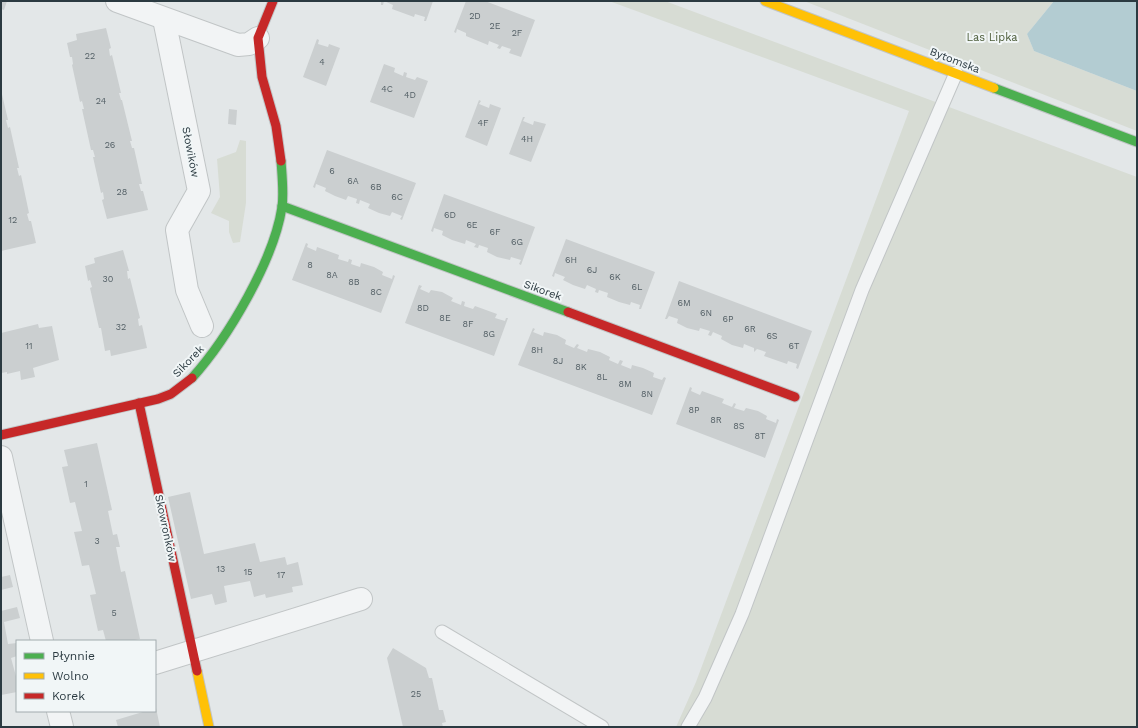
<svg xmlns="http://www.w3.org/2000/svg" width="1138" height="728" font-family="'Work Sans',sans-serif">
	<rect width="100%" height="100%" fill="#e3e7e8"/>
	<g fill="#d7dcd4">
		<path d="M609,1H665L1137,177V727H676L696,682L909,111Z"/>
		<path d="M804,1H1054L1027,34L1034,51L1137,91V131Z"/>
		<path d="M240,140L246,141V203L240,242L233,243L229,232V221L211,213L220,197L217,159L236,152Z"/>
	</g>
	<path fill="#b3ccd2" d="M1054,1H1137V91L1034,51L1027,34Z"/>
	<g fill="#cbcfd0">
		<path d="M1,1H7L4,10L1,9Z"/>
		<path d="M381,1H433L426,21H424L425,17L415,14L414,17L392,9L393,5L384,1L383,5H381Z"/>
		<path d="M466,1H485L535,20L521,57L509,53L511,49L502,46L500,49L497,48L499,45L489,41L488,45L466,36V33L457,29L456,33L454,32Z"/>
		<path d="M106,28L111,48L109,49L110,56L112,55L121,93H119L121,100H122L132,141H130L132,148H134L142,184H139L141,191H143L148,210L107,219L102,200L104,199L103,192L101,193L93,157H95L93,150H91L82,109H84L82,101L80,102L72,65L73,64L72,57H70L67,43L77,40L76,34Z"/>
		<path d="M317,39L319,40L318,44L328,47L329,44L340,48L326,86L303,77Z"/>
		<path d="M384,64L395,68L394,72L403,76L404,72L407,73L406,77L415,80L417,77L428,81L414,118L370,102Z"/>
		<path d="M1,90L8,120H6L8,128L10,127L19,168H17L19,176L21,175L29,213L27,214L29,221H31L36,243L1,251Z"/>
		<path d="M479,100L481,101L479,104L489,108L490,104L501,108L487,146L465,137Z"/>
		<path d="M229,109L237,110L236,125L228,124Z"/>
		<path d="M523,117H525L523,121L533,125L534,121L546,124L531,162L509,154Z"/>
		<path d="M327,150L416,183L402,220L400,219L402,216L392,212L390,216L379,213L368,208L370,204L360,200L359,204L356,203L357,199L348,196L346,200L335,196L325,191L326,188L316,184L315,188L313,187Z"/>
		<path d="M444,194L535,227L521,265L519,264L521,260L511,257L510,260L497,257L487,252L488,248L479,245L478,248L474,247L476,244L466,240L465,244L452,240L442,235L443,231L434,228L433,232L431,231Z"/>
		<path d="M566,239L655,272L641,309H639L640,305L631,302L630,305L619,302L607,297L608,293L599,290L598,293L595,292L596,289L587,285L585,289L573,285L563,280L565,277L555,273L554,277L552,276Z"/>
		<path d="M306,243L308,244L307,247L316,251L317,247L339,255L338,259L348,262L349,259L352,260L351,264L360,267L361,263L374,267L383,272L382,275L392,279L393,275L395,276L381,313L292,280Z"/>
		<path d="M123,250L129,271H127L128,279L130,278L140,318L138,319L139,326L142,325L147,348L111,356L110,350L105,351L101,328H99L90,288L92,287L90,280L88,281L85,266L95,263L94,258Z"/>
		<path d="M679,281L812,331L798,369L796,368L797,364L788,361L787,364L764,356L766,352L757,349L754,352V348L744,344L743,348L732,345L721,339L722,336L713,332L711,336L708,335L710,331L700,328L699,331L687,328L677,323L678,319L669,316L667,319H665Z"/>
		<path d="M419,285L422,286L420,289L429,293L431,290L442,292L453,298L451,301L461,305L462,301L465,302L464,306L473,309L475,306L497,314L495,318L505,321L506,318H508L494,356L405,323Z"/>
		<path d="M38,324L39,328L52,326L59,360L33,368L35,377L21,380L20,371L7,374V372L1,373V333Z"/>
		<path d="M533,328L535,329L533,332L543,336L544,332L557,335L566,340L565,344L574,348L577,344L579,345L577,348L587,352L588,349L600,352L610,357L609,360L618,364L620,360L623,361L621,365L631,369L632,365L643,368L654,373L653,377L662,380L664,377L666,378L652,415L518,365Z"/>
		<path d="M690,387L692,388L691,391L700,395L702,391L724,399L722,403L732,407L734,403L736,404L734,408L744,411L746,408L758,411L767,416L766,419L776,423L777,419L779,420L765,458L676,424Z"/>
		<path d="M97,443L112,510L108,511L113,535L117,534L120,547H116L121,572L125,571L140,639L129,641H106L103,630L98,631L90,595L96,594L89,565L82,566L74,532L82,531L75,502L70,503L62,467L68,466L64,450Z"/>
		<path d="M190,492L204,554L255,543L260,562L285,557L287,565L298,562L303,585L292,587L293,592L266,598L265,594L254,597L250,581L224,586L227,602L215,605L212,594L191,599L168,497Z"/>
		<path d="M10,575L13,587L1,590V577Z"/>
		<path d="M17,607L20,618L4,622L8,644L17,643V656L11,658L17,680V692L1,695V611Z"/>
		<path d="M393,648L426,668L429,678H432L439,710H443L446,722L442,723L443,727H403L387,658Z"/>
		<path d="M156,708L160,727H118L116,720L146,711H155Z"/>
	</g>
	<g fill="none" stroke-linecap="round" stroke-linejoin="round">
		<g stroke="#c1c5c6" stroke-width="15">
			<g id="lane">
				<path d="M442,632L602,727"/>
				<path d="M688,727L705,698L742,614L862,290L956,73"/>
			</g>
		</g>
		<g stroke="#c1c5c6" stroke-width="24">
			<g id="street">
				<path d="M117,1L238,45L249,44L258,38"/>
				<path d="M164,19L199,191L177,230L187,290L202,326"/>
				<path d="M1,457L42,641"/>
				<path d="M155,663L361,599"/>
				<path d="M58,711L62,727"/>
			</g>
		</g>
		<g stroke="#c1c5c6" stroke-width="11">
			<g id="fast">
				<path d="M994,88L1137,142"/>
				<path d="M282,206L568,312"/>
				<path d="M192,378C228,338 274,260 282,207C284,193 282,175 281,161"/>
			</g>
		</g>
		<g stroke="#c1c5c6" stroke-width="11">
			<g id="slow">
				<path d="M765,1L994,88"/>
				<path d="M197,671L209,727"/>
			</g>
		</g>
		<g stroke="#c1c5c6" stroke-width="11">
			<g id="jam">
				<path d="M273,1L258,38L262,77L276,126L281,161"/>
				<path d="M568,312L795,397"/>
				<path d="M139,403L197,671"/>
				<path d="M1,435L158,399L171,394L192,378"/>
			</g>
		</g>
		<use href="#lane" stroke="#f2f4f5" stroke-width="13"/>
		<use href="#street" stroke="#f2f4f5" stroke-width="22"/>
		<use href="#fast" stroke="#4caf50" stroke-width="9"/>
		<use href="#slow" stroke="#ffc107" stroke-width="9"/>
		<use href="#jam" stroke="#c62828" stroke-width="9"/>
	</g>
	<g text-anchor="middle" stroke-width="4" stroke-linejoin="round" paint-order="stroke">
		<g font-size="9" fill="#546066">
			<text x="475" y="19">2D</text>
			<text x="495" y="29">2E</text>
			<text x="517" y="36">2F</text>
			<text x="90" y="59">22</text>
			<text x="322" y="65">4</text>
			<text x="387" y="92">4C</text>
			<text x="410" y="98">4D</text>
			<text x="101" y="104">24</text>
			<text x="483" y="126">4F</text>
			<text x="527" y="142">4H</text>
			<text x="110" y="148">26</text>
			<text x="332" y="174">6</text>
			<text x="353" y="184">6A</text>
			<text x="376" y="190">6B</text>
			<text x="122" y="195">28</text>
			<text x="397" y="200">6C</text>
			<text x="450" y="218">6D</text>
			<text x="13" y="223">12</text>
			<text x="472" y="228">6E</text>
			<text x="495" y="235">6F</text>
			<text x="517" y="245">6G</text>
			<text x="571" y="263">6H</text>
			<text x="310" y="268">8</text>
			<text x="592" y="273">6J</text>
			<text x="332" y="278">8A</text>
			<text x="615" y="280">6K</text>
			<text x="108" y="282">30</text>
			<text x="354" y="285">8B</text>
			<text x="637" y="290">6L</text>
			<text x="376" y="295">8C</text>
			<text x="684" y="306">6M</text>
			<text x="423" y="311">8D</text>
			<text x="706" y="316">6N</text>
			<text x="445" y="321">8E</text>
			<text x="728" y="322">6P</text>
			<text x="468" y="327">8F</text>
			<text x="121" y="330">32</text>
			<text x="750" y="332">6R</text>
			<text x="489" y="337">8G</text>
			<text x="772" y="339">6S</text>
			<text x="29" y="349">11</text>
			<text x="794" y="349">6T</text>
			<text x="537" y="353">8H</text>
			<text x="558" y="364">8J</text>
			<text x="581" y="370">8K</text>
			<text x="602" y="380">8L</text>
			<text x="625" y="387">8M</text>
			<text x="647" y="397">8N</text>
			<text x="694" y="413">8P</text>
			<text x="716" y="423">8R</text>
			<text x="739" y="429">8S</text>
			<text x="760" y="439">8T</text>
			<text x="86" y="487">1</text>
			<text x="97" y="544">3</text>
			<text x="221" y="572">13</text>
			<text x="248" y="575">15</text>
			<text x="281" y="578">17</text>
			<text x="114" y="616">5</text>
			<text x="416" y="697">25</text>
		</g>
		<g font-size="11" fill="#4c5c39" stroke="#f1f6f7">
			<text x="992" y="41">Las Lipka</text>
		</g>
		<g font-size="11" fill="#2b3a41" stroke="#f1f6f7">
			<text transform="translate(955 60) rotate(21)" y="4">Bytomska</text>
			<text transform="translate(191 152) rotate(79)" y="4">Słowików</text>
			<text transform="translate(543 290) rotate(20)" y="4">Sikorek</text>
			<text transform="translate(188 361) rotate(-46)" y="4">Sikorek</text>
			<text transform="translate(166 528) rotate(78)" y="4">Skowronków</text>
		</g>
	</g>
	<rect width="1138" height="728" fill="none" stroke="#2b3a41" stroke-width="4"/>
	<rect x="16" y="640" width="140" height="72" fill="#f1f6f7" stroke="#a2abae"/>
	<rect x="24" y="653" width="20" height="6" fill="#4caf50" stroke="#a2abae"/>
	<text x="52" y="660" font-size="12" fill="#2b3a41">Płynnie</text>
	<rect x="24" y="673" width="20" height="6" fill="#ffc107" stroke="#a2abae"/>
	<text x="52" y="680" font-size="12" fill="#2b3a41">Wolno</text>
	<rect x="24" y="693" width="20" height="6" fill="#c62828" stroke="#a2abae"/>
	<text x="52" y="700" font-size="12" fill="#2b3a41">Korek</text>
</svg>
